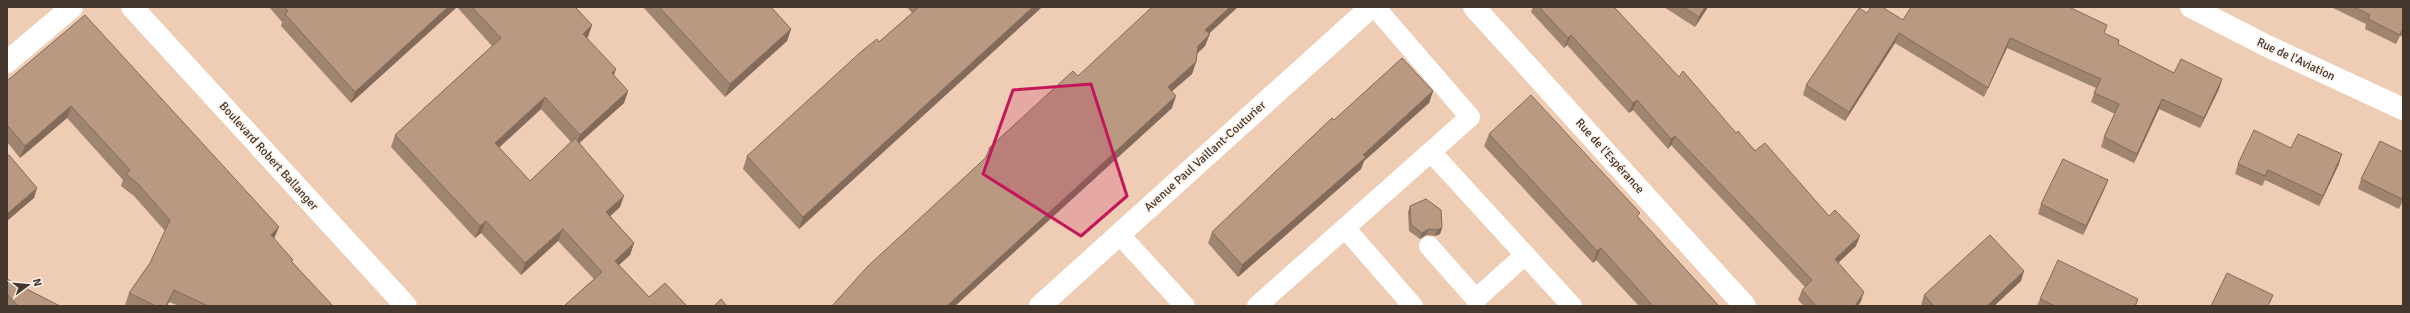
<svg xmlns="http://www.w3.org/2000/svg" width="2410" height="313" font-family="Signika,sans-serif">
	<rect width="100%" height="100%" fill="#efccb4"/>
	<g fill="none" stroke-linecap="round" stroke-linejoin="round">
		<g stroke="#fff" stroke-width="20">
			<path d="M1431,152L1572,306"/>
			<path d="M1345,228L1413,306"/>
			<path d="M1119,234L1185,306"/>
			<path d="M1429,246L1476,299L1525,255"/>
			<path d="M1257,306L1470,117L1375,7"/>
		</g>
		<g stroke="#fff" stroke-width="22">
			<path d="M1474,7L1745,306"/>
			<path d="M2191,7L2267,46L2403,109"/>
			<path d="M7,62L72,7"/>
		</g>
		<g stroke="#fff" stroke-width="22">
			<path d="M132,7L406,306"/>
			<path d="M1040,306L1371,7"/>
		</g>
	</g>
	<g fill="#9f846f" fill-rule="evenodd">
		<path d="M269,7H575L592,25L587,38L614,76L628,91L624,103L579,143L620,207L610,216L634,243L630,255L619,265L649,297L687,306H564L594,279L558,241L521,275L481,233L475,238L391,147L395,135L492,46L457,7L351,103L281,26L282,22ZM541,109L571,142L530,181L499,148Z"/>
		<path d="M643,7H771L791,29L787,41L725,97Z"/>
		<path d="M907,7H1042L799,229L743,169L747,156L879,42L912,13Z"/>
		<path d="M1533,7H1614L1679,77L1736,133L1829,216L1856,246L1838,262L1861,301L1858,306H1804L1798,300L1802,290L1805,287L1671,145L1668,149L1633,110L1629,113L1567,45L1564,48L1531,12Z"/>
		<path d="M1664,7H1708L1695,27Z"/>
		<path d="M2331,7H2403V37L2400,36L2396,44L2365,29L2366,24Z"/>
		<path d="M1867,13L1903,20L2104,33L2118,44L2174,73L2222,79L2219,89L2200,128L2159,109L2134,163L2101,147L2104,137L2115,114L2091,102L2096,88L2007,48L1984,97L1895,43L1845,121L1803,95L1806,85Z"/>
		<path d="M85,15L274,239L292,262L333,306H179L169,302L167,306H127L125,305L129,293L150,263L165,231L134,196L121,186L123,180L67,118L20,158L7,142V81Z"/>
		<path d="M1209,34L1205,46L1197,54L1196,62L1192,74L1172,91V108L955,306H832L985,158L989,148L1078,76Z"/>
		<path d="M1433,91L1429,103L1364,161L1361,169L1238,277L1208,243L1212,232L1334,120Z"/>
		<path d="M1489,134L1638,218L1719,306H1639L1596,260L1593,263L1484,146Z"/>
		<path d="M2291,148L2339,164L2319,206L2265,180L2262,186L2235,174L2238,164Z"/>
		<path d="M2403,152V200L2399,209L2358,189L2361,179Z"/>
		<path d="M2108,180L2104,190L2083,235L2038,214L2041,204Z"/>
		<path d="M1410,206L1442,228L1440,234L1435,236L1426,235L1420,239L1409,231L1408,212Z"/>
		<path d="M7,279L60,306H7Z"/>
		<path d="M2021,281L1994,306H1922L1921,305L1924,295Z"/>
		<path d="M2040,299H2138L2136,306H2037Z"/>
	</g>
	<g fill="#826b5a">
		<path d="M448,7H457L351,103L355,92Z"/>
		<path d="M1033,7H1042L799,229L803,217Z"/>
		<path d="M1230,7H1238L1201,41L1205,30Z"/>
		<path d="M1705,7H1708L1695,27L1699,17Z"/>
		<path d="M592,25L588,37L579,45L583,34Z"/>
		<path d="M791,29L787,41L725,97L730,84Z"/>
		<path d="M1899,33L1895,43L1845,121L1849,112Z"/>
		<path d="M1210,34L1205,46L1193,57L1198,46Z"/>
		<path d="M1571,35L1567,45L1564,48L1568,38Z"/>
		<path d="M2010,38L2007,48L1984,97L1988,88Z"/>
		<path d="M1196,62L1192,74L1163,99L1168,87Z"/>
		<path d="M616,69L612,81V73Z"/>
		<path d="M2222,79L2219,89L2200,128L2204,118Z"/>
		<path d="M628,91L624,103L575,147L580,135Z"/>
		<path d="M1433,91L1429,103L1364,161L1361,169L1238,277L1242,265Z"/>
		<path d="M1176,96L1172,108L955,306H947Z"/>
		<path d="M545,97L541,109L490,155L495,143Z"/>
		<path d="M2162,99L2159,109L2134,163L2137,154Z"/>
		<path d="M1637,100L1633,110L1629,113L1633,103Z"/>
		<path d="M71,106L67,118L20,158L25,146Z"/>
		<path d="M1675,136L1671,145L1668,149L1671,139Z"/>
		<path d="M2342,154L2339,164L2319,206L2323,196Z"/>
		<path d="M2108,180L2104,190L2083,235L2086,226Z"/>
		<path d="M37,188L34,198L7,221V214Z"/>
		<path d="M624,196L620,207L602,224L606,212Z"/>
		<path d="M486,221L481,233L475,238L480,226Z"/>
		<path d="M279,227L274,239L271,235Z"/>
		<path d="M1442,228L1440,234L1435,236L1437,230Z"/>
		<path d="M563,229L558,241L521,275L525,263Z"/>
		<path d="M1429,229L1426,235L1420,239L1422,233Z"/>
		<path d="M1860,236L1856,246L1832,269L1835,259Z"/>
		<path d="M634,243L630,255L610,273L615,261Z"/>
		<path d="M1601,248L1596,260L1593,263L1597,251Z"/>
		<path d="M2024,271L2021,281L1994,306H1987Z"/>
		<path d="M174,290L169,302L167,306H166Z"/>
		<path d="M1864,292L1861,301L1858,306H1855Z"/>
	</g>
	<g fill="#b99981" stroke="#826b5a">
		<path d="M284,7H448L355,92L285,14L288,11Z"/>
		<path d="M472,7H575L592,25L583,34L616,69L612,73L628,91L580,135L545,97L495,143L530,181L575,138L624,196L606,212L634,243L615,261L649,297L665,283L687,306H564L602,272L563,229L525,263L486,221L480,226L395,135L501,38Z"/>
		<path d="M659,7H771L791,29L730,84Z"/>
		<path d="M919,7H1033L803,217L747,156L863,50L877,39L879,42Z"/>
		<path d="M1152,7H1230L1205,30L1210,34L1198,46L1196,62L1168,87L1176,96L947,306H832L868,266L992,152L989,148L1073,71L1078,76Z"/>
		<path d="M1539,7H1614L1679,77L1683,71L1736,133L1738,131L1755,151L1765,143L1829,216L1835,210L1860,236L1835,259L1864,292L1855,306H1816L1802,290L1812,280L1675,136L1671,139L1637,100L1633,103L1571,35L1568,38Z"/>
		<path d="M1683,7H1705L1699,17Z"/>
		<path d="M1871,7H1882L1903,20L1911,7H2069L2107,25L2104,33L2119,40L2118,44L2174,73L2181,59L2222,79L2204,118L2162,99L2137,154L2104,137L2119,104L2094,93L2101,79L2010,38L1988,88L1899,33L1849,112L1806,85L1859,8L1867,13Z"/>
		<path d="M2354,7H2403V28L2400,35L2368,19L2370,15Z"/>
		<path d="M85,15L279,227L271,235L293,260L291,261L333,306H208L174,290L166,306H156L129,293L150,263L170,220L138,184L126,174L130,170L71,106L25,146L7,125V81Z"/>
		<path d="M1402,58L1433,91L1363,155L1366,157L1242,265L1212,232L1332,118L1334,120Z"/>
		<path d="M1531,95L1640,213L1637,216L1719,306H1653L1601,248L1597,251L1489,134Z"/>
		<path d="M2254,130L2291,148L2298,134L2342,154L2323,196L2268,170L2265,176L2238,164Z"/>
		<path d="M2380,141L2403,152V197L2402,199L2361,179Z"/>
		<path d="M9,155L37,188L7,214V156Z"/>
		<path d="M2063,159L2108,180L2086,226L2041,204Z"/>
		<path d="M1426,199L1441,210L1442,228L1437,230L1429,229L1422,233L1411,225L1410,206Z"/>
		<path d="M1990,235L2024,271L1987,306H1934L1924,295Z"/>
		<path d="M2058,260L2138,299L2135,306H2053V305L2040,299Z"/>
		<path d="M2227,273L2273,295L2268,306H2211Z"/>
		<path d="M7,279L60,306H18L7,294Z"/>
		<path d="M721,299L727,306H714Z"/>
	</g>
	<path fill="#c2185b" fill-opacity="0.2" stroke="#c2185b" stroke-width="3" stroke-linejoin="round" d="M1091,84L1127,196L1081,236L983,174L1013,90Z"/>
	<g text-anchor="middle" stroke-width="3" stroke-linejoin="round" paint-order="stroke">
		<g font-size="12" fill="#44372d" stroke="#fdf3eb">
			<text transform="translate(2296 59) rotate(25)" y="4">Rue de l'Aviation</text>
			<text transform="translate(269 156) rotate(48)" y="4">Boulevard Robert Ballanger</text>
			<text transform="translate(1205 156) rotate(-42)" y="4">Avenue Paul Vaillant-Couturier</text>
			<text transform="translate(1610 156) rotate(48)" y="4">Rue de l'Espérance</text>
		</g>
	</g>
	<rect width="2410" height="313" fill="none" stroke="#44372d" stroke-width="16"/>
	<g transform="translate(28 285) rotate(74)" stroke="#fdf3eb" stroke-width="3" paint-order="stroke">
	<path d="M0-3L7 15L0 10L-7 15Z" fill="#44372d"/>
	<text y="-6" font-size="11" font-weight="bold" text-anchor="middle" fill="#44372d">N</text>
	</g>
</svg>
